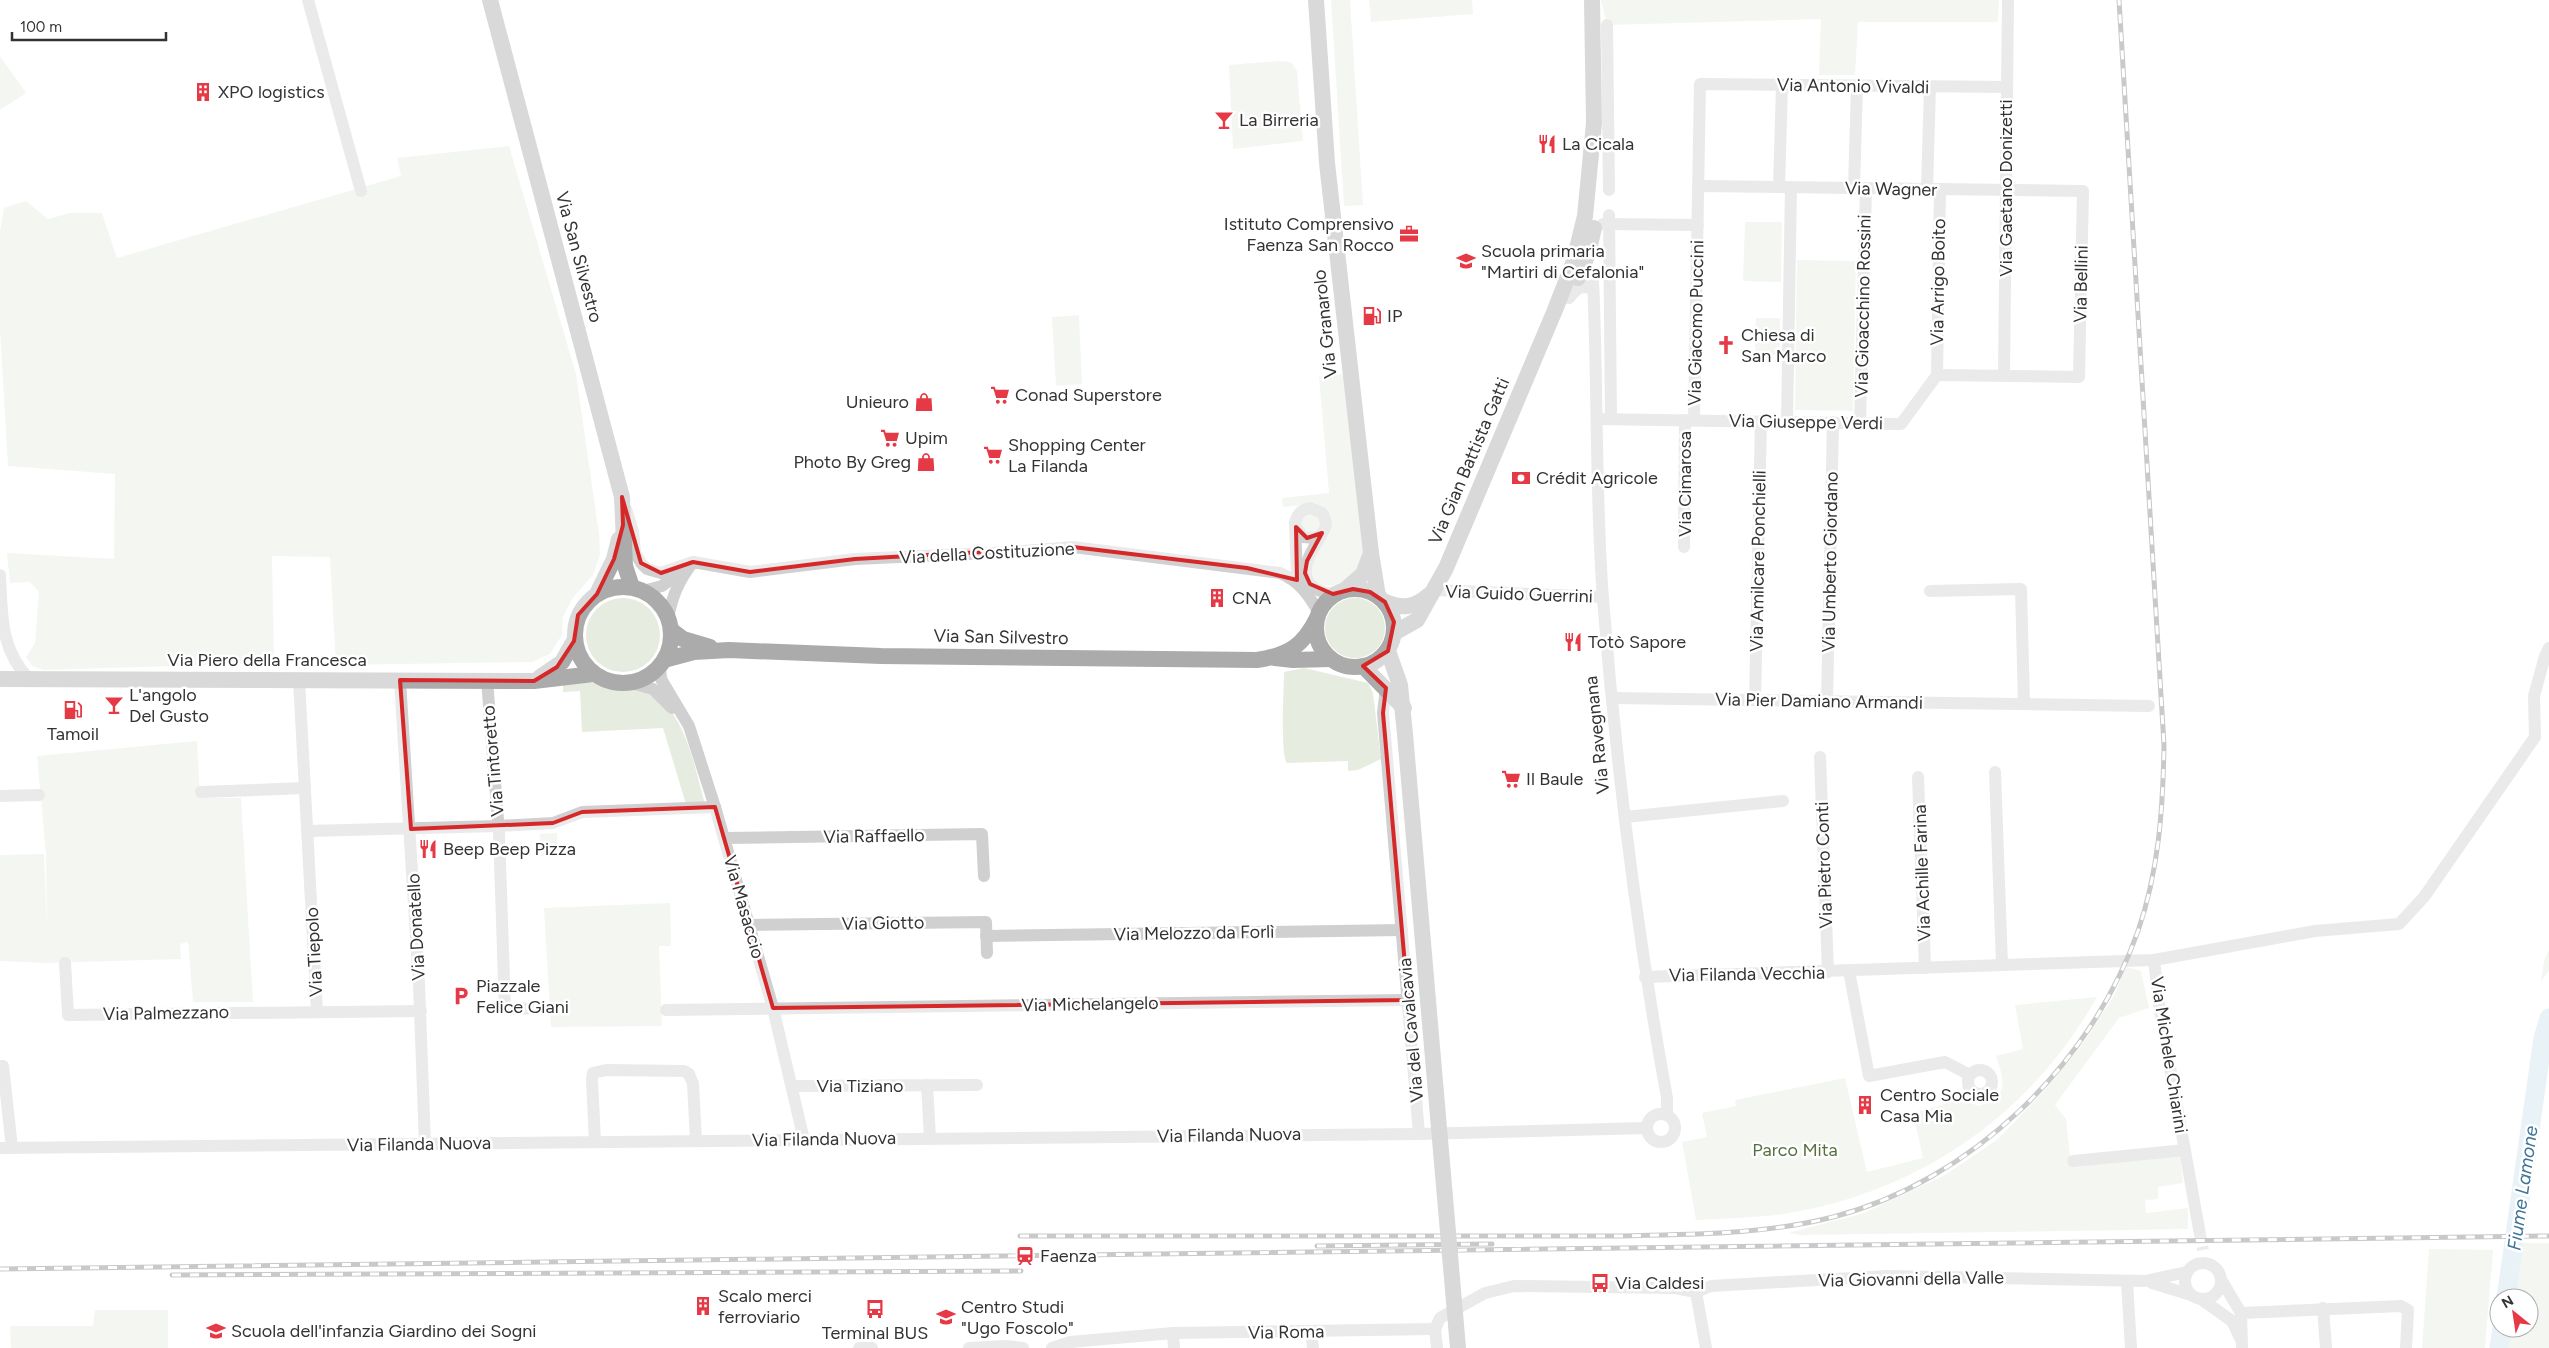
<svg xmlns="http://www.w3.org/2000/svg" width="2549" height="1348" font-family="Figtree,sans-serif">
	<rect width="100%" height="100%" fill="#fff"/>
	<g fill="#e6ecdf">
		<path d="M1331,0H1350L1363,205L1344,206Z"/>
		<path d="M1369,0H1472L1473,14L1371,22Z"/>
		<path d="M1601,0H1999L1998,22H1858L1855,75H1819L1821,19L1607,25Z"/>
		<path d="M0,56L26,93L0,110Z"/>
		<path d="M1279,61L1291,62L1297,71L1303,141L1233,149L1229,65Z"/>
		<path d="M509,146L576,374L599,534L600,555L593,575L572,599L563,617L562,635L550,654L532,662L336,665L330,557L272,556L274,663L43,670L32,666L26,657L35,643L39,592L30,582L10,583L7,553L114,559L115,474L8,466L0,330V231L4,208L26,201L48,219L70,213H102L117,258L401,176L397,158Z"/>
		<path d="M1745,222H1782L1781,282L1743,281Z"/>
		<path d="M1797,260L1856,261L1853,411L1795,410Z"/>
		<path d="M1079,315L1082,384L1056,386L1052,317Z"/>
		<path d="M1756,318H1780L1779,355H1755Z"/>
		<path d="M1347,374L1363,552C1355,576 1344,591 1317,584L1309,572L1329,527L1304,505L1283,507L1282,498L1329,493L1319,376Z"/>
		<path d="M1316,513L1322,528L1308,535L1299,523L1301,517Z"/>
		<circle cx="623" cy="635" r="37"/>
		<circle cx="1355" cy="628" r="30"/>
		<path d="M1304,668L1368,683L1373,693L1381,759L1358,770L1348,771V761L1287,763C1280,753 1284,688 1284,672Z"/>
		<path d="M586,681C596,683 606,689 616,690C627,690 641,686 650,692C687,714 694,767 705,804H686L663,728L582,732L580,691L563,692V683Z"/>
		<path d="M197,741L200,798H241L253,1002H193L188,942L180,944L181,959L47,963L0,961V855L44,854L47,930L46,854L37,756Z"/>
		<path d="M557,833L558,855L541,856L540,834Z"/>
		<path d="M670,903L671,946H659L662,1026L551,1027L544,908Z"/>
		<path d="M2549,950V971L2541,981L2544,961Z"/>
		<path d="M2126,967L2141,971L2149,1008L2119,1018L2055,1105L2066,1119L2071,1165L2180,1156L2183,1183L2158,1187V1199L2145,1200L2146,1213L2188,1208V1229L1800,1235L1788,1233L1864,1213L1945,1175L1998,1139L2044,1091L2081,1046L2114,996Z"/>
		<path d="M2097,997C2030,1116 1918,1193 1783,1214C1754,1218 1725,1218 1696,1220L1682,1142L1707,1137L1702,1113L1736,1106L1735,1100L1845,1078L1867,1172L1923,1158L1913,1113L1962,1099L1978,1106C2009,1096 2005,1083 1996,1056L2023,1049L2015,1005Z"/>
		<path d="M2518,1243H2549V1348H2503L2506,1328H2529V1298H2511Z"/>
		<path d="M2429,1249L2493,1250L2485,1348H2422Z"/>
		<path d="M95,1310H168V1348H11L10,1326H93Z"/>
	</g>
	<g fill="none" stroke-linecap="round" stroke-linejoin="round">
		<g stroke="#cfe2ee" stroke-width="19">
			<path d="M2506,1298L2543,1038L2549,1018"/>
			<path d="M2499,1348L2502,1328"/>
		</g>
		<path stroke="#d6d6d6" stroke-width="12" stroke-dasharray="12 6" stroke-linecap="butt" d="M2199,1229L2203,1250"/>
		<g stroke="#d0d0d0" stroke-width="12">
			<path d="M308,0L361,191"/>
			<path d="M1607,25L1609,190"/>
			<path d="M1779,187L1782,85"/>
			<path d="M1854,188L1857,86"/>
			<path d="M1927,189L1930,87"/>
			<path d="M1609,215L1611,419"/>
			<path d="M1603,224L1698,225"/>
			<path d="M1577,263L1593,281C1598,386 1595,493 1603,599C1616,766 1637,933 1667,1098V1115"/>
			<path d="M1569,298C1577,288 1580,285 1593,289"/>
			<path d="M1937,375L1940,189"/>
			<path d="M2004,376L2008,0"/>
			<path d="M1597,419L1901,424L1937,375L2079,377L2083,191L1698,186"/>
			<path d="M1694,420L1700,84L2006,87"/>
			<path d="M1787,422L1791,187"/>
			<path d="M1860,423L1866,188"/>
			<path d="M626,509L633,531L635,552L641,563L647,569L661,573L693,562L750,572L855,559L1010,552L1073,547L1280,573C1299,581 1309,595 1319,613"/>
			<path d="M1296,527L1303,537L1315,538C1326,533 1329,523 1322,513L1310,508C1301,510 1297,514 1295,523L1297,576L1302,586"/>
			<path d="M1322,534C1312,550 1293,577 1318,590C1327,594 1332,594 1341,591"/>
			<path d="M1684,547L1685,420"/>
			<path d="M0,575C2,615 0,649 29,679"/>
			<path d="M1434,590L1603,597"/>
			<path d="M643,591L662,586L683,570"/>
			<path d="M1930,591L2021,589L2024,704"/>
			<path d="M668,619C672,596 679,580 693,562"/>
			<path d="M660,665L661,679L689,726L715,807L773,1008L804,1140"/>
			<path d="M299,680L317,1012"/>
			<path d="M400,680L419,984L425,1144"/>
			<path d="M487,680L499,833L505,1009L547,1008"/>
			<path d="M631,683L653,689L672,708"/>
			<path d="M1386,688L1383,713L1419,1134"/>
			<path d="M1613,698L2149,706"/>
			<path d="M1755,700L1761,421"/>
			<path d="M1827,701L1833,422"/>
			<path d="M1820,757L1828,972"/>
			<path d="M1995,772L2002,965"/>
			<path d="M1918,777L1925,968"/>
			<path d="M201,792L305,788"/>
			<path d="M0,796L39,795"/>
			<path d="M1625,817L1783,801"/>
			<path d="M308,831L498,826L553,823L582,812L715,807"/>
			<path d="M724,838L982,834L984,876"/>
			<path d="M749,925L986,922L987,953"/>
			<path d="M986,936L1402,930"/>
			<path d="M2154,960L2160,1011L2199,1229"/>
			<path d="M65,963L68,1015L421,1011"/>
			<path d="M1849,971L1869,1076L1945,1062L1970,1075"/>
			<path d="M1645,977L2154,960L2315,931L2399,924L2424,897L2535,737L2534,696L2545,656L2549,648"/>
			<path d="M666,1010L1408,1000"/>
			<path d="M0,1066H3L12,1148"/>
			<circle cx="1980" cy="1082" r="12"/>
			<path d="M927,1085L930,1138"/>
			<path d="M792,1086L977,1085"/>
			<circle cx="1661" cy="1128" r="14"/>
			<path d="M595,1142L592,1079L593,1073L606,1070L684,1071L689,1074L693,1084L696,1141"/>
			<path d="M0,1148L1419,1134L1647,1128"/>
			<path d="M2073,1161L2185,1150"/>
			<circle cx="2203" cy="1281" r="18"/>
			<path d="M2127,1281L2131,1348"/>
			<path d="M2222,1281L2241,1313L2242,1348"/>
			<path d="M2152,1283L2191,1295"/>
			<path d="M1696,1292L1711,1286L1887,1276L2145,1281L2187,1272"/>
			<path d="M1696,1292L1706,1348"/>
			<path d="M2201,1299L2232,1321L2240,1338"/>
			<path d="M2323,1308L2326,1348"/>
			<path d="M2241,1313L2401,1306L2408,1310L2406,1348"/>
			<path d="M1435,1329L1440,1318L1485,1293L1514,1286L1675,1288L1696,1292"/>
			<path d="M1435,1329L1437,1348"/>
			<path d="M1311,1332L1313,1348"/>
			<path d="M1173,1333L1174,1348"/>
			<path d="M859,1348H872"/>
			<path d="M969,1348L1006,1346L1023,1348"/>
			<path d="M1052,1348L1070,1342L1173,1333L1435,1329"/>
		</g>
		<g stroke="#ababab" stroke-width="16">
			<path d="M490,0L622,497L625,566L632,587"/>
			<path d="M1316,0L1327,163L1371,553L1378,596"/>
			<path d="M1578,278L1588,254L1594,228"/>
			<circle cx="623" cy="635" r="48"/>
			<circle cx="1355" cy="628" r="39"/>
			<path d="M1345,590L1363,574L1371,553"/>
			<path d="M597,594L614,559L619,539"/>
			<path d="M1385,602C1402,609 1414,608 1429,595"/>
			<path d="M671,630L683,639L710,647"/>
			<path d="M1394,633L1417,620L1446,568L1555,310L1574,261L1585,216L1594,123L1592,0"/>
			<path d="M1388,651L1400,685L1405,734"/>
			<path d="M1275,658L1293,660L1331,659"/>
			<path d="M664,660L694,652L729,650L881,656L1257,660C1289,655 1303,646 1317,618"/>
			<path d="M1363,666L1404,708"/>
			<path d="M540,677L562,662L574,641"/>
			<path d="M0,679L534,681L593,674"/>
		</g>
		<g stroke="#888" stroke-width="5">
			<g id="rail">
				<path d="M1020,1236H1620C1691,1234 1763,1235 1833,1217C1971,1181 2091,1065 2138,931C2159,870 2163,808 2164,745L2119,0"/>
				<path d="M1317,1246L1492,1244"/>
				<path d="M0,1269L2549,1236"/>
				<path d="M172,1275L1021,1271"/>
			</g>
		</g>
		<use href="#rail" stroke="#fff" stroke-width="3" stroke-dasharray="9" stroke-linecap="butt"/>
		<path stroke="#ababab" stroke-width="16" d="M1405,734L1458,1348"/>
	</g>
	<path d="M0 0H2549V1348H0ZM622,497L641,563L661,573L693,562L750,572L855,559L1073,547L1247,568L1297,580L1296,527L1307,538L1322,533L1307,561L1305,573L1310,584L1333,594L1353,589L1370,592L1385,602L1394,622L1388,651L1363,666L1386,688L1383,713L1408,1000L773,1008L715,807L582,812L553,823L411,829L400,680L534,681L557,667L574,641L578,615L597,594L614,559L623,525Z" fill="#fff" fill-opacity=".55" fill-rule="evenodd"/>
	<path fill="none" stroke="#d62828" stroke-width="4" stroke-linejoin="round" d="M622,497L641,563L661,573L693,562L750,572L855,559L1073,547L1247,568L1297,580L1296,527L1307,538L1322,533L1307,561L1305,573L1310,584L1333,594L1353,589L1370,592L1385,602L1394,622L1388,651L1363,666L1386,688L1383,713L1408,1000L773,1008L715,807L582,812L553,823L411,829L400,680L534,681L557,667L574,641L578,615L597,594L614,559L623,525Z"/>
	<defs>
		<g id="building-bare" transform="scale(1.5)"><path d="M-4-6H4V6H1V3H-1V6H-4ZM-2.5-4.3h1.7v1.8h-1.7ZM.8-4.3h1.7v1.8H.8ZM-2.5-1h1.7V.8h-1.7ZM.8-1h1.7V.8H.8Z" fill="#e63946" stroke="#fff" stroke-width="2.5" paint-order="stroke"/></g>
		<g id="bar-bare" transform="scale(1.5)"><path d="M-6-5H6L.8 .8V4.5H3.5V6h-7V4.5H-.8V.8Z" fill="#e63946" stroke="#fff" stroke-width="2.5" paint-order="stroke"/></g>
		<g id="restaurant-bare" transform="scale(1.5)"><path d="M-5-6h1v4h1v-4h1v4h1v-4h1v5L-1.5 .5V6h-2V.5L-5-1ZM5-6V6H3V1.5H1.5Q1.5-4 5-6Z" fill="#e63946" stroke="#fff" stroke-width="2.5" paint-order="stroke"/></g>
		<g id="office-bare" transform="scale(1.5)"><path d="M-6-3h4V-5.5h4V-3h4V5H-6ZM-1-4.5V-3h2v-1.5ZM-6 0V1H6V0Z" fill="#e63946" stroke="#fff" stroke-width="2.5" paint-order="stroke"/></g>
		<g id="school-bare" transform="scale(1.5)"><path d="M0-5L7-2L0 1L-7-2ZM-4 1L0 2.5L4 1V4Q0 6-4 4Z" fill="#e63946" stroke="#fff" stroke-width="2.5" paint-order="stroke"/></g>
		<g id="fuel-bare" transform="scale(1.5)"><path d="M-5.5-6h7V0h2V4h1.3V-2.5L3-4.5l.8-.8L6-3V5H2.5V1h-1V6h-7ZM-4.2-4.7v3.2H.2V-4.7Z" fill="#e63946" stroke="#fff" stroke-width="2.5" paint-order="stroke"/></g>
		<g id="church-bare" transform="scale(1.5)"><path d="M-1.2-6h2.4v3.5h3.3v2.4h-3.3V6h-2.4V-.1h-3.3v-2.4h3.3Z" fill="#e63946" stroke="#fff" stroke-width="2.5" paint-order="stroke"/></g>
		<g id="supermarket-bare" transform="scale(1.5)"><path d="M-6-5.5h2.5l.6 2H6L4.5 2H-2.5L-4.4-4H-6ZM-1.5 3.2a1.3 1.3 0 1 0 .1 0ZM3 3.2a1.3 1.3 0 1 0 .1 0Z" fill="#e63946" stroke="#fff" stroke-width="2.5" paint-order="stroke"/></g>
		<g id="shop-bare" transform="scale(1.5)"><path d="M-5-2.5h2.3a2.7 3.5 0 0 1 5.4 0H5L5.5 6h-11ZM-1.5-2.5h3a1.5 2.3 0 0 0-3 0Z" fill="#e63946" stroke="#fff" stroke-width="2.5" paint-order="stroke"/></g>
		<g id="bank-bare" transform="scale(1.5)"><path d="M-6-4H6V4H-6ZM0-2.3a2.3 2.3 0 1 0 0 4.6a2.3 2.3 0 1 0 0-4.6Z" fill="#e63946" stroke="#fff" stroke-width="2.5" paint-order="stroke"/></g>
		<g id="parking-bare" transform="scale(1.5)"><path d="M-3.5-5.5H1a3.5 3.5 0 0 1 0 7H-1V5.5H-3.5ZM-1-3.4V-.6H.8a1.4 1.4 0 0 0 0-2.8Z" fill="#e63946" stroke="#fff" stroke-width="2.5" paint-order="stroke"/></g>
		<g id="station-bare" transform="scale(1.5)"><path d="M-3-6H3Q5-6 5-4V2Q5 4 3 4L4.5 6H3L1.5 4h-3L-3 6H-4.5L-3 4Q-5 4-5 2V-4Q-5-6-3-6ZM-3.5-4v3h7v-3ZM-3.5 1v1.5H-2V1ZM2 1v1.5H3.5V1Z" fill="#e63946" stroke="#fff" stroke-width="2.5" paint-order="stroke"/></g>
		<g id="bus-bare" transform="scale(1.5)"><path d="M-5-6H5V4H4V6H2V4H-2V6H-4V4H-5ZM-3.5-4V0h7V-4ZM-3.5 1.2v1.5H-2V1.2ZM2 1.2v1.5H3.5V1.2Z" fill="#e63946" stroke="#fff" stroke-width="2.5" paint-order="stroke"/></g>
	</defs>
	<g fill-rule="evenodd">
		<use href="#building-bare" x="203" y="92"/>
		<use href="#bar-bare" x="1224" y="120"/>
		<use href="#restaurant-bare" x="1547" y="144"/>
		<use href="#office-bare" x="1409" y="234"/>
		<use href="#school-bare" x="1466" y="261"/>
		<use href="#fuel-bare" x="1372" y="316"/>
		<use href="#church-bare" x="1726" y="345"/>
		<use href="#supermarket-bare" x="1000" y="395"/>
		<use href="#shop-bare" x="924" y="402"/>
		<use href="#supermarket-bare" x="890" y="438"/>
		<use href="#supermarket-bare" x="993" y="455"/>
		<use href="#shop-bare" x="926" y="462"/>
		<use href="#bank-bare" x="1521" y="478"/>
		<use href="#building-bare" x="1217" y="598"/>
		<use href="#restaurant-bare" x="1573" y="642"/>
		<use href="#bar-bare" x="114" y="705"/>
		<use href="#fuel-bare" x="73" y="710"/>
		<use href="#supermarket-bare" x="1511" y="779"/>
		<use href="#restaurant-bare" x="428" y="849"/>
		<use href="#parking-bare" x="461" y="996"/>
		<use href="#building-bare" x="1865" y="1105"/>
		<use href="#station-bare" x="1025" y="1256"/>
		<use href="#bus-bare" x="1600" y="1283"/>
		<use href="#building-bare" x="703" y="1306"/>
		<use href="#bus-bare" x="875" y="1309"/>
		<use href="#school-bare" x="946" y="1317"/>
		<use href="#school-bare" x="216" y="1331"/>
	</g>
	<g text-anchor="middle" stroke-width="5" stroke-linejoin="round" paint-order="stroke">
		<g font-size="18" fill="#333" stroke="#fff">
			<text transform="translate(1853 86) rotate(1)" y="6">Via Antonio Vivaldi</text>
			<text transform="translate(2006 188) rotate(-90)" y="6">Via Gaetano Donizetti</text>
			<text transform="translate(1891 189) rotate(1)" y="6">Via Wagner</text>
			<text transform="translate(579 257) rotate(75)" y="6">Via San Silvestro</text>
			<text transform="translate(1938 282) rotate(-89)" y="6">Via Arrigo Boito</text>
			<text transform="translate(2081 284) rotate(-89)" y="6">Via Bellini</text>
			<text transform="translate(1863 306) rotate(-89)" y="6">Via Gioacchino Rossini</text>
			<text transform="translate(1696 323) rotate(-89)" y="6">Via Giacomo Puccini</text>
			<text transform="translate(1325 324) rotate(-96)" y="6">Via Granarolo</text>
			<text transform="translate(1806 422) rotate(1)" y="6">Via Giuseppe Verdi</text>
			<text transform="translate(1469 461) rotate(-67)" y="6">Via Gian Battista Gatti</text>
			<text transform="translate(1685 484) rotate(-90)" y="6">Via Cimarosa</text>
			<text transform="translate(987 553) rotate(-3)" y="6">Via della Costituzione</text>
			<text transform="translate(1758 561) rotate(-89)" y="6">Via Amilcare Ponchielli</text>
			<text transform="translate(1830 562) rotate(-89)" y="6">Via Umberto Giordano</text>
			<text transform="translate(1519 594) rotate(2)" y="6">Via Guido Guerrini</text>
			<text transform="translate(1001 637) rotate(1)" y="6">Via San Silvestro</text>
			<text x="267" y="666">Via Piero della Francesca</text>
			<text transform="translate(1819 701) rotate(1)" y="6">Via Pier Damiano Armandi</text>
			<text transform="translate(1597 735) rotate(-96)" y="6">Via Ravegnana</text>
			<text transform="translate(493 761) rotate(-95)" y="6">Via Tintoretto</text>
			<text transform="translate(874 836) rotate(-1)" y="6">Via Raffaello</text>
			<text transform="translate(1824 865) rotate(-92)" y="6">Via Pietro Conti</text>
			<text transform="translate(1922 873) rotate(-92)" y="6">Via Achille Farina</text>
			<text transform="translate(744 907) rotate(74)" y="6">Via Masaccio</text>
			<text transform="translate(883 923) rotate(-1)" y="6">Via Giotto</text>
			<text transform="translate(416 927) rotate(-93)" y="6">Via Donatello</text>
			<text transform="translate(1194 933) rotate(-1)" y="6">Via Melozzo da Forlì</text>
			<text transform="translate(314 952) rotate(-93)" y="6">Via Tiepolo</text>
			<text transform="translate(1747 974) rotate(-1)" y="6">Via Filanda Vecchia</text>
			<text transform="translate(1090 1004) rotate(-1)" y="6">Via Michelangelo</text>
			<text transform="translate(166 1013) rotate(-1)" y="6">Via Palmezzano</text>
			<text transform="translate(1411 1030) rotate(-95)" y="6">Via del Cavalcavia</text>
			<text transform="translate(2169 1055) rotate(81)" y="6">Via Michele Chiarini</text>
			<text x="860" y="1092">Via Tiziano</text>
			<text transform="translate(1229 1135) rotate(-1)" y="6">Via Filanda Nuova</text>
			<text transform="translate(824 1139) rotate(-1)" y="6">Via Filanda Nuova</text>
			<text transform="translate(419 1144) rotate(-1)" y="6">Via Filanda Nuova</text>
			<text transform="translate(1911 1279) rotate(-1)" y="6">Via Giovanni della Valle</text>
			<text transform="translate(1286 1332) rotate(-1)" y="6">Via Roma</text>
		</g>
		<g font-size="18" fill="#333" stroke="#fff" text-anchor="start">
			<text x="218" y="98">XPO logistics</text>
			<text x="1239" y="126">La Birreria</text>
			<text x="1562" y="150">La Cicala</text>
			<text x="1394" y="230" text-anchor="end">Istituto Comprensivo<tspan x="1394" dy="21">Faenza San Rocco</tspan></text>
			<text x="1481" y="257">Scuola primaria<tspan x="1481" dy="21">"Martiri di Cefalonia"</tspan></text>
			<text x="1387" y="322">IP</text>
			<text x="1741" y="341">Chiesa di<tspan x="1741" dy="21">San Marco</tspan></text>
			<text x="1015" y="401">Conad Superstore</text>
			<text x="909" y="408" text-anchor="end">Unieuro</text>
			<text x="905" y="444">Upim</text>
			<text x="1008" y="451">Shopping Center<tspan x="1008" dy="21">La Filanda</tspan></text>
			<text x="911" y="468" text-anchor="end">Photo By Greg</text>
			<text x="1536" y="484">Crédit Agricole</text>
			<text x="1232" y="604">CNA</text>
			<text x="1588" y="648">Totò Sapore</text>
			<text x="129" y="701">L'angolo<tspan x="129" dy="21">Del Gusto</tspan></text>
			<text x="73" y="740" text-anchor="middle">Tamoil</text>
			<text x="1526" y="785">Il Baule</text>
			<text x="443" y="855">Beep Beep Pizza</text>
			<text x="476" y="992">Piazzale<tspan x="476" dy="21">Felice Giani</tspan></text>
			<text x="1880" y="1101">Centro Sociale<tspan x="1880" dy="21">Casa Mia</tspan></text>
			<text x="1040" y="1262">Faenza</text>
			<text x="1615" y="1289">Via Caldesi</text>
			<text x="718" y="1302">Scalo merci<tspan x="718" dy="21">ferroviario</tspan></text>
			<text x="961" y="1313">Centro Studi<tspan x="961" dy="21">"Ugo Foscolo"</tspan></text>
			<text x="231" y="1337">Scuola dell'infanzia Giardino dei Sogni</text>
			<text x="875" y="1339" text-anchor="middle">Terminal BUS</text>
		</g>
		<g font-size="18" fill="#56703f" stroke="#fff">
			<text x="1795" y="1156">Parco Mita</text>
		</g>
		<g font-size="19" font-style="italic" fill="#3f7597" stroke="#fff">
			<text transform="translate(2522 1188) rotate(-82)" y="7">Fiume Lamone</text>
		</g>
	</g>
	<g transform="translate(2514 1313) rotate(330)"><circle r="24" fill="#ffffff" stroke="#adadad"/>
	<path d="M0-4L9 19L0 12L-9 19Z" fill="#e63946"/>
	<text y="-8" font-size="14" font-weight="bold" text-anchor="middle" fill="#333333">N</text>
	</g>
	<path d="M12 32v8h154v-8" fill="none" stroke="#333333" stroke-width="2.5"/>
	<text x="20" y="32" font-size="15" fill="#333333" stroke="#ffffff" stroke-width="4" paint-order="stroke">100 m</text>
</svg>
